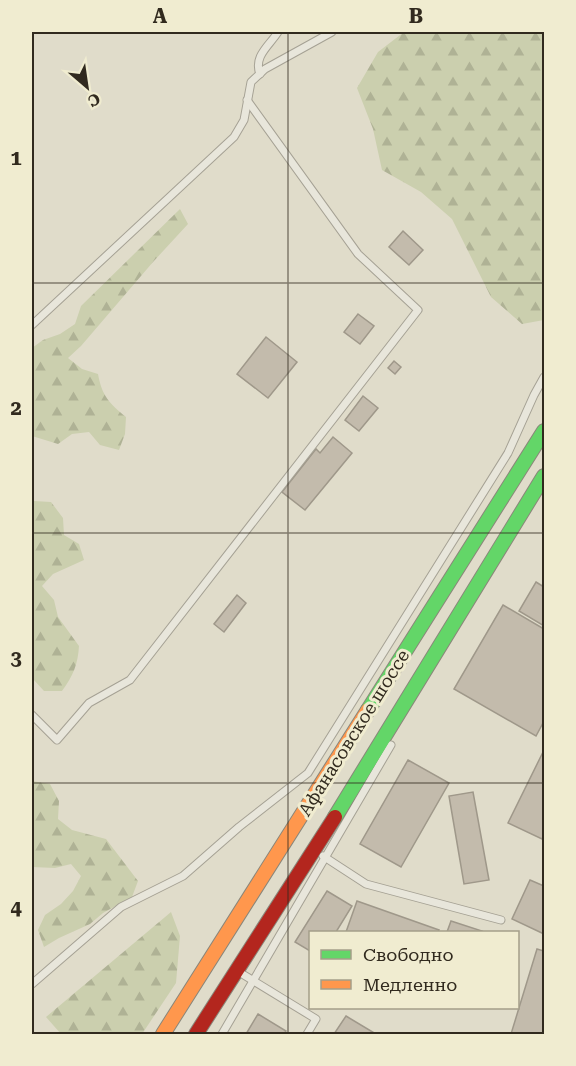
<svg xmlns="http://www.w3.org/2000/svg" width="576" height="1066" font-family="'Roboto Serif',serif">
	<defs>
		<pattern id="forest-firs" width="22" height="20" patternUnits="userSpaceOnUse" patternTransform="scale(1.5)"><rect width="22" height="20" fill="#cbcfae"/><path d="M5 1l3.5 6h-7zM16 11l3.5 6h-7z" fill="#afb295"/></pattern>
	</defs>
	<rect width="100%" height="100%" fill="#e0dcca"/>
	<g fill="url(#forest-firs)">
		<path d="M404,32H544V320L522,324L491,297L452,219L421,192L382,170L373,129L357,88L378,52Z"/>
		<path d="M180,209L188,224L153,262L81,346L68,358L82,369L98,374C102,396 109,403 126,417L125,434L119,450L100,445L89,432L72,434L58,444L32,436V348L43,340L60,334L75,324L81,306Z"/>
		<path d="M34,501L51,502L63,518L64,535L79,544L84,560L53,574L42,586L54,600L58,617L79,646C78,664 73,676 62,691H44L33,679L32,675V506Z"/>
		<path d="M32,781L50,784L59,801L58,819L72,830L106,839L138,881L132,897L103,913L90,924L59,938L44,947L38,930L45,915L61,904L73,891L81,876L71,864L55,868L32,867Z"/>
		<path d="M171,912L180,936L176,983L142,1034H61L46,1017Z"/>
	</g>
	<g fill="#c3bbac" stroke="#9f988a" stroke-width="1.5">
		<path d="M403,231L423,250L409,265L389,247Z"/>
		<path d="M358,314L374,326L360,344L344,332Z"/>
		<path d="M266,337L297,362L268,398L237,374Z"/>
		<path d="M394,361L401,367L395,374L388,368Z"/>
		<path d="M363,396L378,408L359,431L345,420Z"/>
		<path d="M333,437L352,453L305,510L282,492L316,449L320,453Z"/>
		<path d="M536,582L544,587V626L519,611Z"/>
		<path d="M237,595L246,603L224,632L214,624Z"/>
		<path d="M503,605L544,629V721L536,736L454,689Z"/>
		<path d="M544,750V834L542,839L508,823Z"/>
		<path d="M408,760L449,783L401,867L360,844Z"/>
		<path d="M473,792L489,880L464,884L449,796Z"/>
		<path d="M530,880L544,886V934L512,919Z"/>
		<path d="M327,891L352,906L336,932H310V951L295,942Z"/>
		<path d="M357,901L439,930L438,932H346Z"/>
		<path d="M451,921L482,931L481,932H447Z"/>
		<path d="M537,949L544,951V1034H511Z"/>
		<path d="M258,1014L286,1031L284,1034H246Z"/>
		<path d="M346,1016L376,1034H334Z"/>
	</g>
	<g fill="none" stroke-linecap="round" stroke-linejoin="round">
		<g stroke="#a5a194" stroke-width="9">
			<g id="lane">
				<path d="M260,74C253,56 270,45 278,32"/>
				<path d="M32,325L234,137L244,120L251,82L265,69L332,32"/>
				<path d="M32,715L57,740L89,703L130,680L418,310L358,254L247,100"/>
				<path d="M323,856L366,884L501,920"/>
				<path d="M239,972L316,1019L307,1034"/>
				<path d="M32,984L121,907L183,876L239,827L308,773L508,453L534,395L544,377"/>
				<path d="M222,1034L391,745"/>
			</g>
		</g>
		<g stroke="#8a867a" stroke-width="16">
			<g id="fast">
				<path d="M368,710L544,431"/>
				<path d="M335,817L544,476"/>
			</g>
		</g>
		<g stroke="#8a867a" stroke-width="16">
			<path id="slow" d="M163,1034L368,710"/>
		</g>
		<g stroke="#8a867a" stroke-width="16">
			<path id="jam" d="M196,1034L335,817"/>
		</g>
		<use href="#lane" stroke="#e8e6db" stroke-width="7"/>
		<use href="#fast" stroke="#63d668" stroke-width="14"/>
		<use href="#slow" stroke="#ff974d" stroke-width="14"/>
		<use href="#jam" stroke="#b3261e" stroke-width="14"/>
	</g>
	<path fill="none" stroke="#312a1e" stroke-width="1.5" stroke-opacity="0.55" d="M288,32V1034M32,283H544M32,533H544M32,783H544"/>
	<g text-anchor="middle" stroke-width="6" stroke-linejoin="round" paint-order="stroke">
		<g font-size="18" fill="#312a1e" stroke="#f0ecd0">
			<text transform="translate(354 733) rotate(-58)" y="6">Афанасовское шоссе</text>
		</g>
	</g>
	<rect width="576" height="1066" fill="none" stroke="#f0ecd0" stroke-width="66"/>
	<rect x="309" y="931" width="210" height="78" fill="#f0ecd0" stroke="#a49e89" stroke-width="1.5"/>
	<rect x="321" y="950" width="30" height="9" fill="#63d668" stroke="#a49e89" stroke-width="1.5"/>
	<text x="363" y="961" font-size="18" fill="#312a1e">Свободно</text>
	<rect x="321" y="980" width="30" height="9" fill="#ff974d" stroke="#a49e89" stroke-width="1.5"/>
	<text x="363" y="991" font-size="18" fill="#312a1e">Медленно</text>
	<g transform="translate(87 87) rotate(151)" stroke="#f0ecd0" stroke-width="4.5" paint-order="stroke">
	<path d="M0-4.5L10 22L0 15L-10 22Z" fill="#312a1e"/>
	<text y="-9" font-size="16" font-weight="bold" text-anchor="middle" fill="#312a1e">С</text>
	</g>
	<rect x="33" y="33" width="510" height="1000" fill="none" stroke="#312a1e" stroke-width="2"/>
	<g font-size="20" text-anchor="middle" font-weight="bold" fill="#312a1e">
		<text x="160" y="23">A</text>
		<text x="416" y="23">B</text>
		<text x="16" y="165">1</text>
		<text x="16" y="415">2</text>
		<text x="16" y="665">3</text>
		<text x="16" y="915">4</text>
	</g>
</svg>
